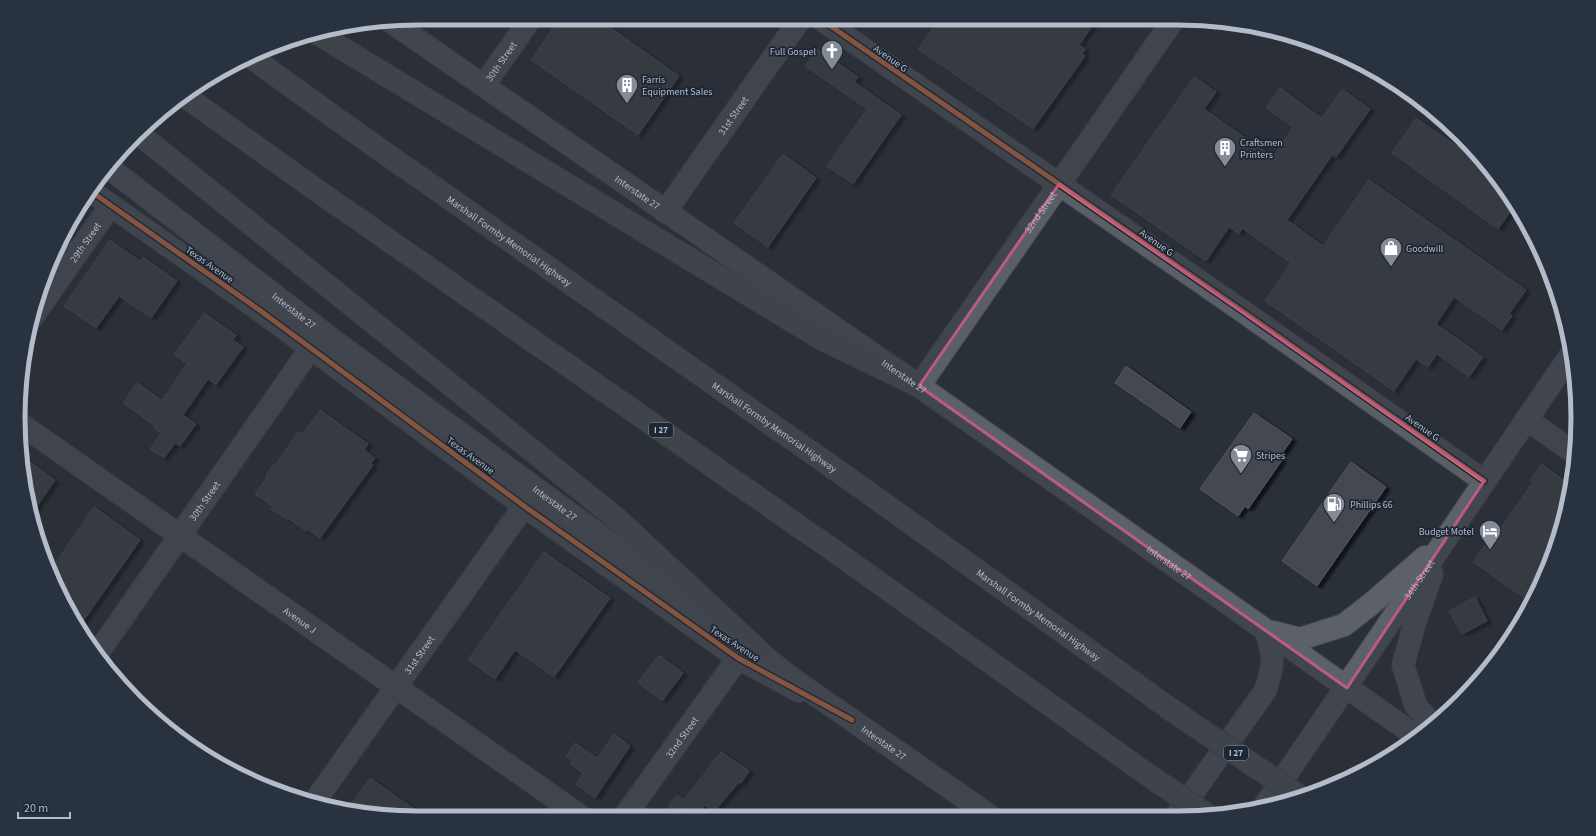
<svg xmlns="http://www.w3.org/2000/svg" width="1596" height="836" font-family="'Source Sans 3',sans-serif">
	<defs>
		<filter id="shadow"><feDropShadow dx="4.5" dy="2.5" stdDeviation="1" flood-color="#0009"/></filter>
	</defs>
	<rect width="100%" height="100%" fill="#2a3038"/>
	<g fill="#444950" stroke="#52575f" filter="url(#shadow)">
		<path d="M560,18H597L679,76L638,135L531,60Z"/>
		<path d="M940,19H1097L1079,45L1085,49L1082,54L1085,56L1033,129L918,49Z"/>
		<path d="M817,49L858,77L854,82L901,115L853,184L827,166L867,109L805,66Z"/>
		<path d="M1194,77L1216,92L1204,109L1273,157L1293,127L1266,108L1280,88L1322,118L1342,89L1370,109L1336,157L1332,155L1287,220L1323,246L1369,180L1526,290L1509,314L1512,316L1502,330L1454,297L1436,324L1483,357L1469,377L1437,354L1428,367L1416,359L1394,391L1265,301L1291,263L1242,228L1239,234L1229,227L1206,261L1111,195Z"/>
		<path d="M1416,118L1489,168L1515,205L1498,229L1392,153Z"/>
		<path d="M783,154L816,178L768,247L734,223Z"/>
		<path d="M110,240L140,261L143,257L177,281L151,318L119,296L96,328L64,306Z"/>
		<path d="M204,313L236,335L233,340L243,347L216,385L208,379L183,415L196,424L180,446L175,443L164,458L150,449L161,433L154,428L155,426L123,403L137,383L162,400L187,364L174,355Z"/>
		<path d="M1126,366L1191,412L1180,428L1115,383Z"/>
		<path d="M320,410L368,444L364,450L375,458L371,463L373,465L320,538L307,529L306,531L289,519L288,520L271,509L273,507L255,494L267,477L266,476L273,465L274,466L299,431L303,434Z"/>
		<path d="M1254,413L1292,439L1279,458L1282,460L1248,509L1245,506L1238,516L1200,489Z"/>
		<path d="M21,455L55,480L31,515L25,484Z"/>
		<path d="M1351,462L1386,487L1317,586L1282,561Z"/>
		<path d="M1542,464L1570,485L1564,522L1537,595L1531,603L1473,562L1484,546L1487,548L1533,482L1530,480Z"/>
		<path d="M94,507L140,540L79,627L49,572Z"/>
		<path d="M544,552L610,598L554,677L515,650L495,679L468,660Z"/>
		<path d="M1475,597L1487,621L1462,634L1449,611Z"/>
		<path d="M659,655L683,673L662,701L638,683Z"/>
		<path d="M614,734L630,746L595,798L576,784L583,773L570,764L572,760L566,756L575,743L597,758Z"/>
		<path d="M721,752L749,771L741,783L739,782L714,812L705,805L697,816L685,808L680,815L668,806L677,795L684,800Z"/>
		<path d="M370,778L426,817H392L347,810Z"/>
	</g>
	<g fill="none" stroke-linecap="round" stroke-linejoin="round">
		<g stroke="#484c53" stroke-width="24">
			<g id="minor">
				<path d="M819,18L1241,310L1484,481"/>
				<path id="s1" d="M484,85L531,18"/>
				<path d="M89,190L258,309L524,506L738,658L799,691"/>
				<path id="s2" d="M665,212L801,18"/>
				<path id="s3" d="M31,319L111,205"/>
				<path id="s4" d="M919,386L1174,19"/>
				<path d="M1526,419L1576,454"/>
				<path id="s5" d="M19,423L582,817"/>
				<path id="s6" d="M97,654L311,348"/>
				<path id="s7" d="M313,804L524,506"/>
				<path id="s8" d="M625,816L738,658"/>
			</g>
		</g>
		<g stroke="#484c55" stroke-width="24">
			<g id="major">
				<path id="s9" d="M390,21L919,386L1416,736"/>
				<path id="s10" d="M108,167L338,344L713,618"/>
				<path d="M1273,632L1300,639L1344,625L1371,604L1425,557"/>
				<path id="s11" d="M744,641L794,680L989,815"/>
				<path d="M1431,723L1416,706L1403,665L1415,622L1432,574"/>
				<path id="s12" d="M1265,805C1369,655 1469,503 1572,353"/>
				<path d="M1177,815L1265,691C1274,665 1275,656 1265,630"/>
			</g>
		</g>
		<g stroke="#474c53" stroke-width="24">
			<g id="highway">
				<path d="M315,32L822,339L919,386"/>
				<path id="s13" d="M251,57L335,118L862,488L1173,711"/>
				<path d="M183,95L315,189L830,548L1138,768"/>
				<path d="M139,134L616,518L759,651"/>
			</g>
		</g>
		<use href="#minor" stroke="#5a5e66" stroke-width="22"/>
		<use href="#major" stroke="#5c6168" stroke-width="22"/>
		<use href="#highway" stroke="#5a5d60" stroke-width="22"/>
		<g stroke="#474c53" stroke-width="24" stroke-linecap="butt">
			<g id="highway-bridge">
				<path d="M1173,711L1299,796"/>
				<path d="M1138,768L1207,815"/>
			</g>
		</g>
		<use href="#highway-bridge" stroke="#5a5d60" stroke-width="22"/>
		<g stroke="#1d2633" stroke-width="8">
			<g id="cycleway">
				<path d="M819,18L1241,310L1484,481"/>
				<path d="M89,190L258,309L524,506L738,658L852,720"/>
			</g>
		</g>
		<use href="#cycleway" stroke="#f48246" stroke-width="5"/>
	</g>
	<path d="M0 0H1596V836H0ZM1059,184L1484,481L1347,688L919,386Z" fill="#2a3038" fill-opacity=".55" fill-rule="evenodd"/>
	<path fill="none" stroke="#bc5a87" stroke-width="3" stroke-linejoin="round" d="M1059,184L1484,481L1347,688L919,386Z"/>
	<defs>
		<g id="church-pin" transform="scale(1.15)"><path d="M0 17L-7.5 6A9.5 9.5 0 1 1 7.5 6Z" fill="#848b96" stroke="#1d2633"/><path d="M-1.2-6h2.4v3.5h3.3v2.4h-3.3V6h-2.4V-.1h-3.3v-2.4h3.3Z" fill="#fff"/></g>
		<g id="building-pin" transform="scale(1.15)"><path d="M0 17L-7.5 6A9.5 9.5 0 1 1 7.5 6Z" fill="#848b96" stroke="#1d2633"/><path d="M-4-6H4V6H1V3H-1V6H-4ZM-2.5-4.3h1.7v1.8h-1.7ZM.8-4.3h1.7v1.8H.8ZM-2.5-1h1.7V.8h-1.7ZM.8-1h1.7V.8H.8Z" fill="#fff"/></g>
		<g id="shop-pin" transform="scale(1.15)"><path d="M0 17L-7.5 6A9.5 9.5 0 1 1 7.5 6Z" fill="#848b96" stroke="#1d2633"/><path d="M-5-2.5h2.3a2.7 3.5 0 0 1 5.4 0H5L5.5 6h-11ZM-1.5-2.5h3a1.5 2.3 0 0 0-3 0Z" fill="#fff"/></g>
		<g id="supermarket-pin" transform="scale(1.15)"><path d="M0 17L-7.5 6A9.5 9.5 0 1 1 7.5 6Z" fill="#848b96" stroke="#1d2633"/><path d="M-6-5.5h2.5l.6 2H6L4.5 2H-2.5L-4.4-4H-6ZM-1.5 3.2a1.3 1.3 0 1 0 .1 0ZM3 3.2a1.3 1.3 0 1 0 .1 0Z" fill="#fff"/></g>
		<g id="fuel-pin" transform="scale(1.15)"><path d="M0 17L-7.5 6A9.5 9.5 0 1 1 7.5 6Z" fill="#848b96" stroke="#1d2633"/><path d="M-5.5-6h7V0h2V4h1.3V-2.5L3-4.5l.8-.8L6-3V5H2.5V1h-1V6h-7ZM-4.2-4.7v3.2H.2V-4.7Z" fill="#fff"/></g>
		<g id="hotel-pin" transform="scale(1.15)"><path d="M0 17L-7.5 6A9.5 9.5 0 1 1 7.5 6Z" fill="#848b96" stroke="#1d2633"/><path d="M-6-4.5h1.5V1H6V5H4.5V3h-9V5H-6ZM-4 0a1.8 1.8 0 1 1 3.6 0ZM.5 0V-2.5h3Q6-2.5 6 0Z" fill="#fff"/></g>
	</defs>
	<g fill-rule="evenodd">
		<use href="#church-pin" x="832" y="51"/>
		<use href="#building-pin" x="627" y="85"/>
		<use href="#building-pin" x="1225" y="148"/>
		<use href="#shop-pin" x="1391" y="248"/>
		<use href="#supermarket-pin" x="1241" y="455"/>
		<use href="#fuel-pin" x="1334" y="504"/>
		<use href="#hotel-pin" x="1490" y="531"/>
	</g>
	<g text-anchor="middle" stroke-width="3.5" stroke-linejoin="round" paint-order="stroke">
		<g fill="#1d2633" stroke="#878f9c" stroke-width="1">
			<rect x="649" y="423" width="24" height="14" rx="3"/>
			<rect x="1224" y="746" width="24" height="14" rx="3"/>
		</g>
		<g font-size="9" font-weight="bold" fill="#b4bcc9">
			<text x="661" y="433">I 27</text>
			<text x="1236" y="756">I 27</text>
		</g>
		<g font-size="10" fill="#b4bcc9" stroke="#1d2633" text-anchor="start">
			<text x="816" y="55" text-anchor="end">Full Gospel</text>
			<text x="642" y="83">Farris<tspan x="642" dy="12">Equipment Sales</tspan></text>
			<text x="1240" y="146">Craftsmen<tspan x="1240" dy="12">Printers</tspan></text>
			<text x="1406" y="252">Goodwill</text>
			<text x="1256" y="459">Stripes</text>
			<text x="1350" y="508">Phillips 66</text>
			<text x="1474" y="535" text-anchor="end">Budget Motel</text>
		</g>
		<g font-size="10" fill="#b4bcc9" stroke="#1d2633">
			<text transform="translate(891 58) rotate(35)" y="4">Avenue G</text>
			<text dy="4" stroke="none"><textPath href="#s1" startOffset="29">30th Street</textPath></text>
			<text dy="4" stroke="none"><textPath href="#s2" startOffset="118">31st Street</textPath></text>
			<text dy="4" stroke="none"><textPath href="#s9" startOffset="301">Interstate 27</textPath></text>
			<text dy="4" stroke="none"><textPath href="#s4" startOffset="212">32nd Street</textPath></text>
			<text dy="4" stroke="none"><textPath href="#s13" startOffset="317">Marshall Formby Memorial Highway</textPath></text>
			<text dy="4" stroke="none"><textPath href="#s3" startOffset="94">29th Street</textPath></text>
			<text transform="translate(1157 242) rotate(35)" y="4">Avenue G</text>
			<text transform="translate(210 264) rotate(35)" y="4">Texas Avenue</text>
			<text dy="4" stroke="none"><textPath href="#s10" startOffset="235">Interstate 27</textPath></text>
			<text dy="4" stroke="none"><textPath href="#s9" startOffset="625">Interstate 27</textPath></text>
			<text dy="4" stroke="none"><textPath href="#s13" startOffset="641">Marshall Formby Memorial Highway</textPath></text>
			<text transform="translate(1423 427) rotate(35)" y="4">Avenue G</text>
			<text transform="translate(471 455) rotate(36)" y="4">Texas Avenue</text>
			<text dy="4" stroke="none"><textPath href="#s6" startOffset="187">30th Street</textPath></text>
			<text dy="4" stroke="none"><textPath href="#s10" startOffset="559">Interstate 27</textPath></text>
			<text dy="4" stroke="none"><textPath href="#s9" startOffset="949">Interstate 27</textPath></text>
			<text dy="4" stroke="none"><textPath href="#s12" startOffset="273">34th Street</textPath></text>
			<text dy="4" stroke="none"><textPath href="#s13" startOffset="965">Marshall Formby Memorial Highway</textPath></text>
			<text dy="4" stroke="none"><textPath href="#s5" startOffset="343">Avenue J</textPath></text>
			<text transform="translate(735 643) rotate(33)" y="4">Texas Avenue</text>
			<text dy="4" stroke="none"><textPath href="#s7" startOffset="183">31st Street</textPath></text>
			<text dy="4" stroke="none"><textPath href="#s8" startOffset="97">32nd Street</textPath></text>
			<text dy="4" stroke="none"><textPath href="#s11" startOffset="173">Interstate 27</textPath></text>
		</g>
	</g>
	<path d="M0 0H1596V836H0ZM418 25H1178A393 393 0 0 1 1571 418V418A393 393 0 0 1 1178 811H418A393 393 0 0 1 25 418V418A393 393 0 0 1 418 25Z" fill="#29323f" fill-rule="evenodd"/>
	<path fill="none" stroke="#b4bcc9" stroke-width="5" d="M418 25H1178A393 393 0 0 1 1571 418V418A393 393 0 0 1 1178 811H418A393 393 0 0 1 25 418V418A393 393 0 0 1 418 25Z"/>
	<path d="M18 812v6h52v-6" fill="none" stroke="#b4bcc9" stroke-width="2"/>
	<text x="24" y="812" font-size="12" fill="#b4bcc9" stroke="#1d2633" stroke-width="3" paint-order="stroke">20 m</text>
</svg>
